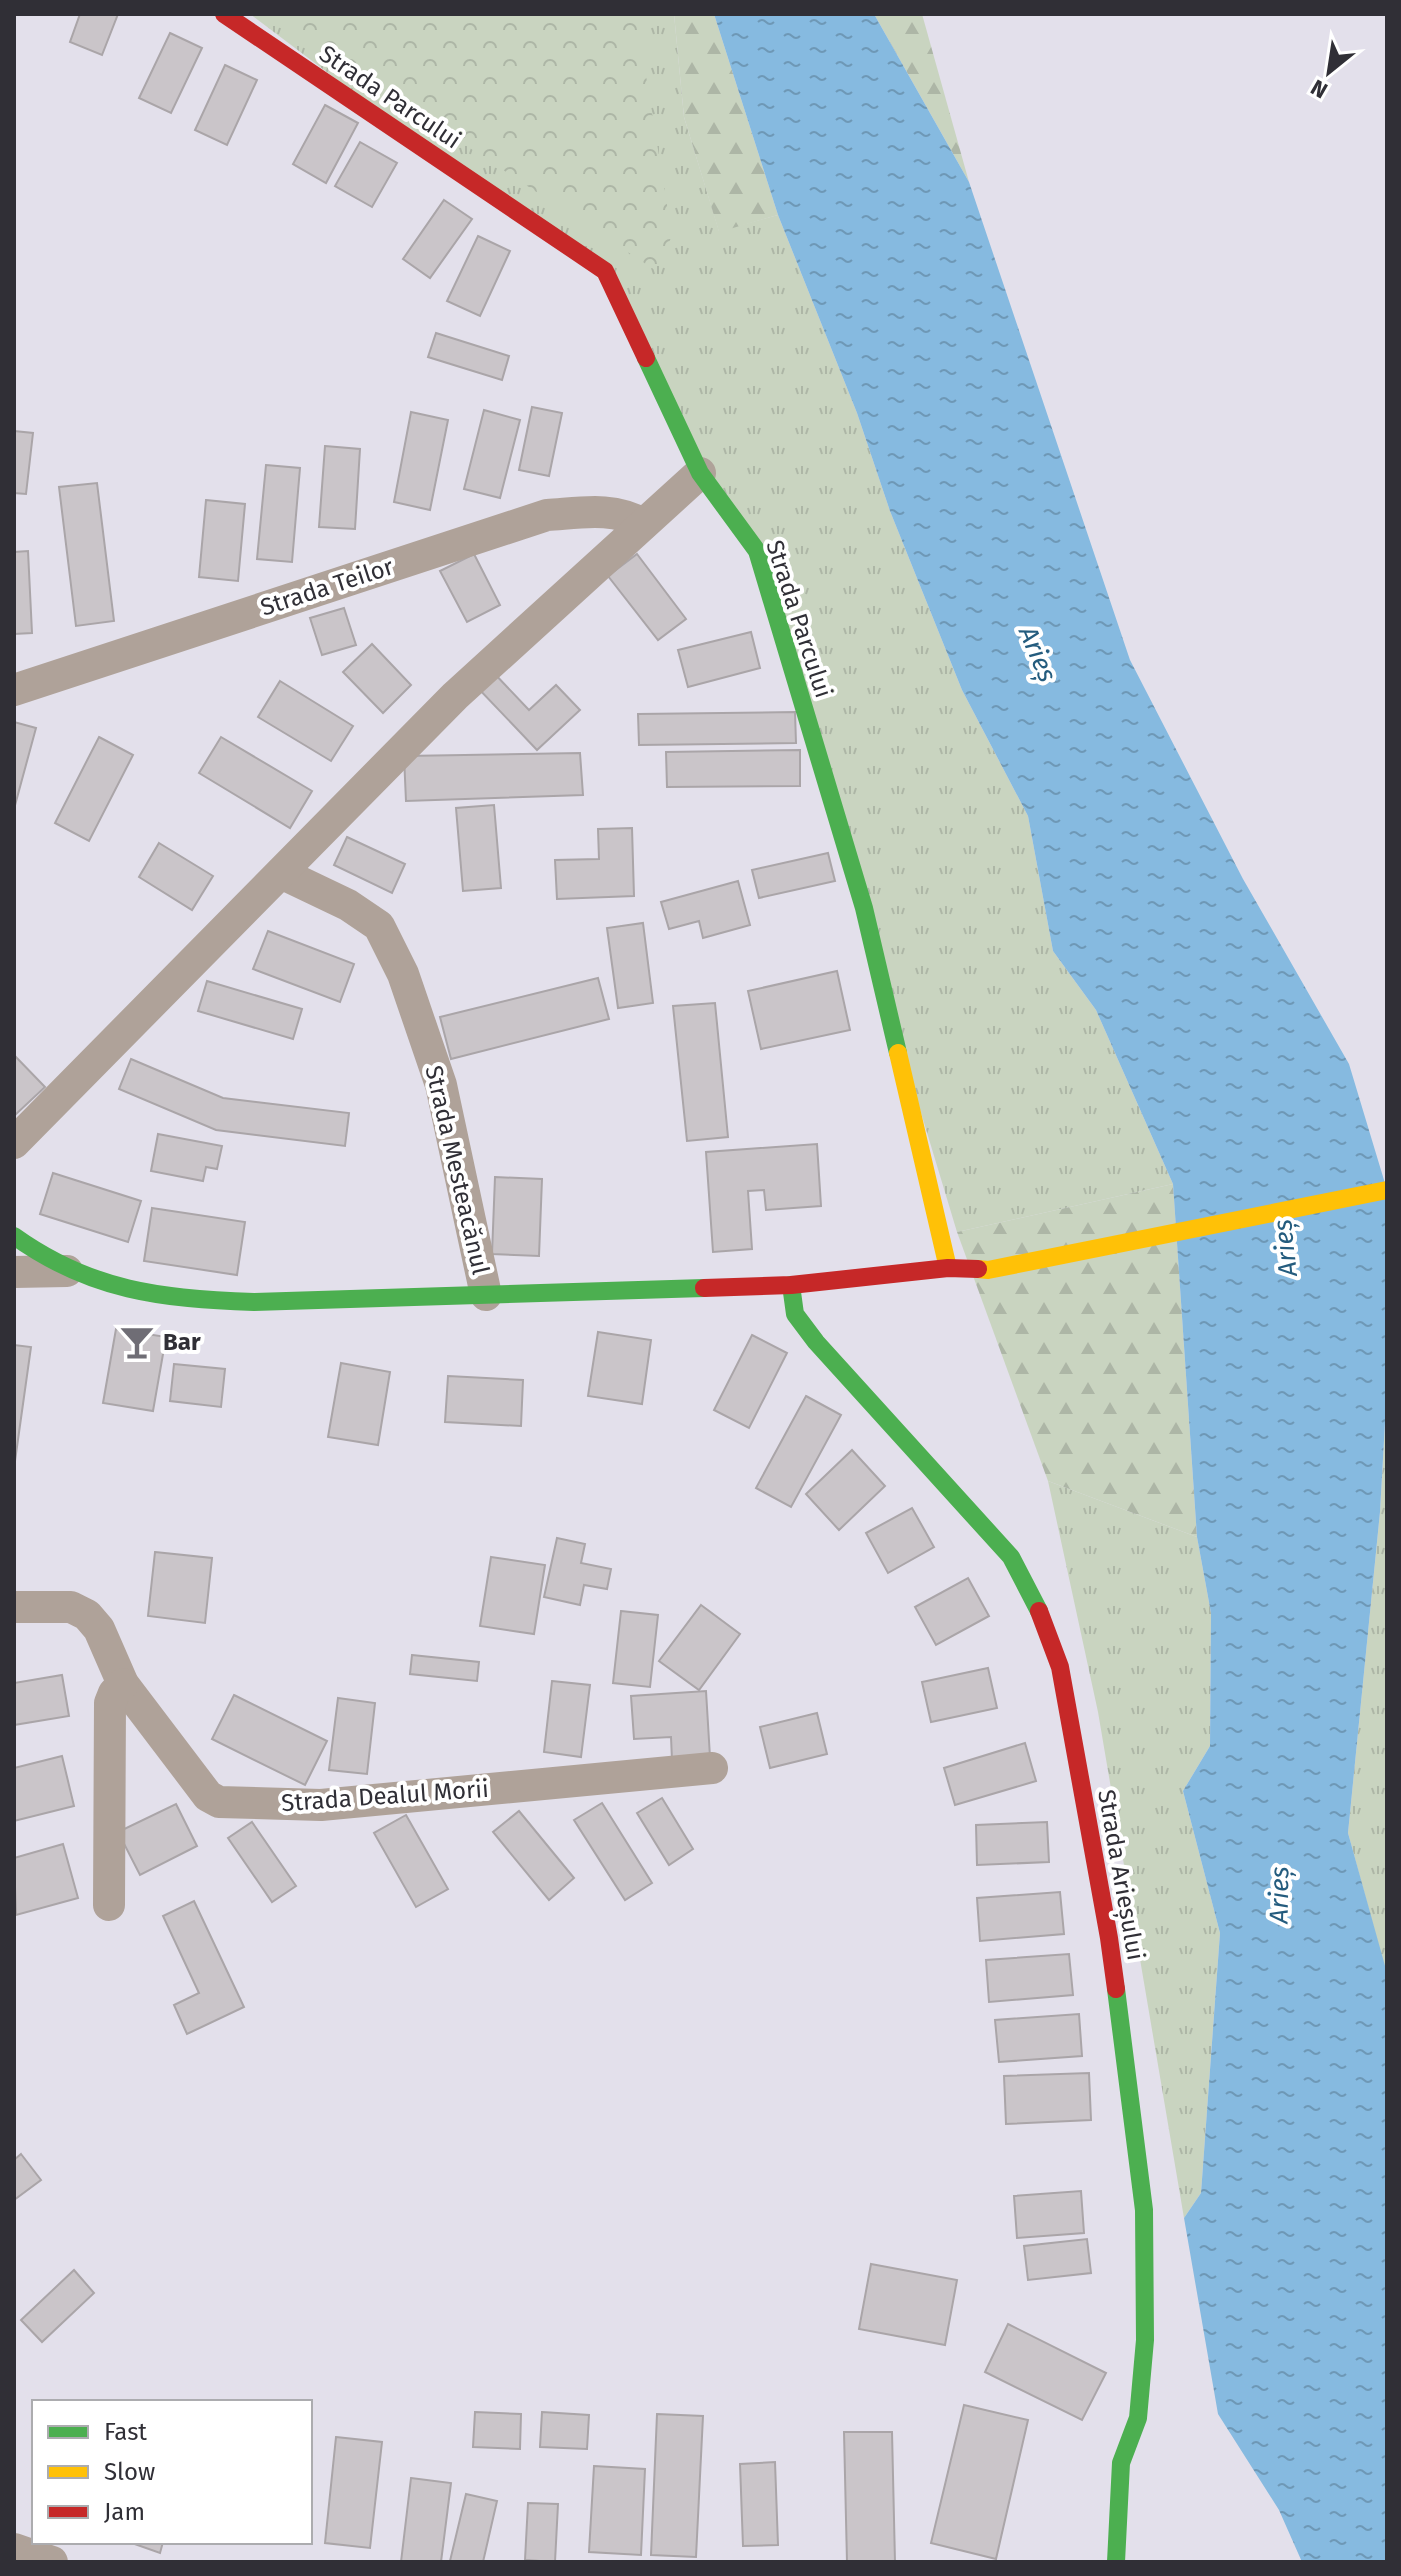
<svg xmlns="http://www.w3.org/2000/svg" width="1401" height="2576" font-family="'Fira Sans',sans-serif">
	<defs>
		<pattern id="grass-tufts" width="24" height="20" patternUnits="userSpaceOnUse" patternTransform="scale(2)"><rect width="24" height="20" fill="#c9d4c0"/><path d="M3 7l-1-3M5 7V3M7 7l1-3M15 17l-1-3M17 17v-4M19 17l1-3" fill="none" stroke="#adb6a6"/></pattern>
		<pattern id="forest-firs" width="22" height="20" patternUnits="userSpaceOnUse" patternTransform="scale(2)"><rect width="22" height="20" fill="#c9d4c0"/><path d="M5 1l3.5 6h-7zM16 11l3.5 6h-7z" fill="#adb6a6"/></pattern>
		<pattern id="park-crowns" width="20" height="18" patternUnits="userSpaceOnUse" patternTransform="scale(2)"><rect width="20" height="18" fill="#c9d4c0"/><path d="M2 6a3 3 0 1 1 6 0M12 15a3 3 0 1 1 6 0" fill="none" stroke="#adb6a6"/></pattern>
		<pattern id="water-ripples" width="26" height="14" patternUnits="userSpaceOnUse" patternTransform="scale(2)"><rect width="26" height="14" fill="#86bae0"/><path d="M2 4q2-2 4 0t4 0M15 11q2-2 4 0t4 0" fill="none" stroke="#6e98b6"/></pattern>
	</defs>
	<rect width="100%" height="100%" fill="#e3e0eb"/>
	<g fill="url(#grass-tufts)">
		<path d="M250,14H674L684,117L719,231L778,215L857,413L890,511L962,690L1028,816L1053,951L1096,1010L1173,1184L957,1232L755,563L602,280Z"/>
		<path d="M1387,1387V1976L1348,1833L1380,1512Z"/>
		<path d="M1048,1481L1197,1537L1211,1613L1210,1746L1183,1791L1220,1933L1201,2193L1184,2218L1098,1712Z"/>
	</g>
	<g fill="url(#forest-firs)">
		<path d="M674,14H714L778,215L719,232L684,117Z"/>
		<path d="M874,14H922L969,182Z"/>
		<path d="M1173,1184L1197,1537L1048,1481L957,1232Z"/>
	</g>
	<path fill="url(#park-crowns)" d="M272,14H636L672,236L655,270L271,17Z"/>
	<path fill="url(#water-ripples)" d="M714,14H874L969,182L1130,660L1243,879L1349,1064L1387,1190V1387L1380,1512L1348,1833L1387,1973V2562H1302L1279,2510L1218,2414L1184,2218L1201,2193L1220,1933L1183,1791L1210,1746L1211,1613L1197,1537L1173,1184L1096,1010L1053,951L1028,816L962,690L890,511L857,413L778,215Z"/>
	<g fill="#cac5c9" stroke="#aaa5a8" stroke-width="2">
		<path d="M80,14H118L102,55L70,42Z"/>
		<path d="M170,33L202,48L171,113L139,98Z"/>
		<path d="M225,65L257,80L227,145L195,130Z"/>
		<path d="M325,105L358,123L326,183L293,164Z"/>
		<path d="M360,142L397,163L372,207L335,186Z"/>
		<path d="M444,200L472,219L430,278L403,259Z"/>
		<path d="M478,236L510,251L480,316L447,301Z"/>
		<path d="M436,333L509,356L502,380L428,357Z"/>
		<path d="M532,407L562,413L549,476L519,470Z"/>
		<path d="M484,410L520,420L500,498L464,489Z"/>
		<path d="M411,412L448,420L430,510L394,502Z"/>
		<path d="M14,431L33,433L26,494L14,493Z"/>
		<path d="M325,446L360,449L355,529L319,527Z"/>
		<path d="M266,465L300,468L292,562L257,559Z"/>
		<path d="M97,483L114,621L76,626L59,487Z"/>
		<path d="M206,500L245,504L238,581L199,577Z"/>
		<path d="M28,551L32,633L14,634V552Z"/>
		<path d="M474,554L500,605L467,622L440,571Z"/>
		<path d="M637,554L686,619L658,640L608,576Z"/>
		<path d="M344,608L356,645L322,655L310,618Z"/>
		<path d="M751,632L760,668L688,687L678,650Z"/>
		<path d="M372,644L411,685L383,713L343,672Z"/>
		<path d="M492,671L529,710L556,685L580,710L537,750L476,686Z"/>
		<path d="M280,681L353,726L331,761L258,717Z"/>
		<path d="M795,712L796,743L639,745L638,714Z"/>
		<path d="M14,722L36,728L14,809Z"/>
		<path d="M99,737L133,755L89,841L55,823Z"/>
		<path d="M221,737L312,791L290,828L199,773Z"/>
		<path d="M800,750V786L667,787L666,752Z"/>
		<path d="M580,753L583,795L406,801L404,756Z"/>
		<path d="M494,805L501,888L463,891L456,808Z"/>
		<path d="M632,828L634,896L557,899L555,860L599,859L598,829Z"/>
		<path d="M347,837L405,864L392,893L334,865Z"/>
		<path d="M159,843L213,876L192,910L139,877Z"/>
		<path d="M828,853L835,881L759,898L752,870Z"/>
		<path d="M738,881L750,925L703,938L699,921L669,929L661,902Z"/>
		<path d="M643,923L653,1003L618,1008L607,928Z"/>
		<path d="M268,931L354,964L340,1002L253,969Z"/>
		<path d="M837,971L850,1030L761,1049L748,991Z"/>
		<path d="M598,978L609,1019L451,1059L440,1017Z"/>
		<path d="M207,981L302,1009L293,1039L198,1011Z"/>
		<path d="M715,1003L728,1137L687,1141L673,1006Z"/>
		<path d="M14,1055L45,1087L14,1116Z"/>
		<path d="M131,1059L223,1098L349,1113L345,1146L216,1130L119,1089Z"/>
		<path d="M158,1134L222,1146L217,1169L206,1167L203,1181L151,1171Z"/>
		<path d="M817,1144L821,1206L766,1210L764,1190L748,1191L752,1249L713,1252L706,1152Z"/>
		<path d="M53,1173L141,1201L128,1242L40,1214Z"/>
		<path d="M495,1177L542,1179L539,1256L492,1254Z"/>
		<path d="M152,1208L245,1222L237,1275L144,1261Z"/>
		<path d="M116,1329L166,1337L153,1411L103,1403Z"/>
		<path d="M598,1332L651,1340L642,1404L588,1396Z"/>
		<path d="M752,1335L787,1353L749,1428L714,1410Z"/>
		<path d="M14,1345L31,1347L14,1468Z"/>
		<path d="M341,1363L390,1372L378,1445L328,1437Z"/>
		<path d="M174,1364L225,1369L221,1407L170,1401Z"/>
		<path d="M448,1376L523,1380L521,1426L445,1422Z"/>
		<path d="M806,1396L841,1415L791,1507L756,1488Z"/>
		<path d="M852,1450L885,1486L839,1530L806,1494Z"/>
		<path d="M912,1508L934,1547L888,1573L866,1533Z"/>
		<path d="M557,1538L585,1544L581,1563L611,1569L607,1589L584,1585L580,1605L544,1597Z"/>
		<path d="M155,1552L212,1558L205,1623L148,1616Z"/>
		<path d="M491,1557L545,1565L534,1634L480,1626Z"/>
		<path d="M968,1578L989,1616L936,1645L915,1607Z"/>
		<path d="M701,1605L740,1634L699,1690L659,1661Z"/>
		<path d="M621,1611L658,1615L650,1687L613,1683Z"/>
		<path d="M412,1655L479,1662L477,1681L410,1674Z"/>
		<path d="M988,1668L997,1708L931,1722L922,1682Z"/>
		<path d="M62,1675L69,1716L14,1725V1683Z"/>
		<path d="M552,1681L590,1685L581,1757L544,1752Z"/>
		<path d="M706,1691L710,1757L672,1760L671,1737L634,1739L631,1696Z"/>
		<path d="M234,1695L327,1741L305,1785L212,1739Z"/>
		<path d="M338,1698L375,1703L367,1774L329,1770Z"/>
		<path d="M817,1713L827,1754L770,1768L760,1727Z"/>
		<path d="M1025,1743L1036,1781L955,1805L944,1768Z"/>
		<path d="M62,1756L74,1806L14,1821V1768Z"/>
		<path d="M662,1798L693,1849L669,1865L637,1813Z"/>
		<path d="M602,1803L652,1883L625,1900L574,1820Z"/>
		<path d="M176,1804L197,1846L140,1875L118,1832Z"/>
		<path d="M519,1811L574,1878L549,1900L493,1832Z"/>
		<path d="M406,1815L448,1889L416,1907L374,1833Z"/>
		<path d="M252,1822L296,1886L272,1902L228,1838Z"/>
		<path d="M1047,1822L1049,1862L977,1865L976,1825Z"/>
		<path d="M63,1844L78,1898L16,1915L14,1858Z"/>
		<path d="M1060,1892L1064,1934L980,1941L977,1898Z"/>
		<path d="M194,1901L244,2007L187,2034L174,2005L199,1993L163,1916Z"/>
		<path d="M1069,1954L1073,1995L989,2002L986,1960Z"/>
		<path d="M1079,2014L1082,2056L999,2062L995,2020Z"/>
		<path d="M1089,2073L1091,2120L1006,2124L1004,2076Z"/>
		<path d="M21,2154L41,2180L14,2200V2160Z"/>
		<path d="M1081,2191L1084,2233L1017,2238L1014,2196Z"/>
		<path d="M1087,2239L1091,2273L1028,2280L1024,2246Z"/>
		<path d="M871,2264L957,2280L945,2345L859,2329Z"/>
		<path d="M74,2270L94,2293L42,2342L21,2320Z"/>
		<path d="M1008,2324L1106,2373L1082,2420L985,2372Z"/>
		<path d="M964,2405L1028,2420L996,2559L931,2543Z"/>
		<path d="M475,2412L521,2414L520,2449L473,2447Z"/>
		<path d="M542,2412L589,2415L587,2449L540,2447Z"/>
		<path d="M657,2414L703,2416L696,2557L651,2555Z"/>
		<path d="M844,2432H892L895,2562H847Z"/>
		<path d="M336,2437L382,2442L370,2548L325,2543Z"/>
		<path d="M775,2462L778,2545L743,2546L740,2464Z"/>
		<path d="M594,2466L645,2469L641,2555L589,2552Z"/>
		<path d="M411,2478L451,2483L441,2562H401Z"/>
		<path d="M466,2494L497,2501L483,2562L450,2561Z"/>
		<path d="M528,2503L558,2504L555,2562L525,2560Z"/>
		<path d="M129,2542H163L160,2553Z"/>
	</g>
	<g fill="none" stroke-linecap="round" stroke-linejoin="round">
		<g stroke="#afa299" stroke-width="32">
			<path d="M14,690L547,515C580,513 613,506 643,524"/>
			<path d="M281,873L348,905L379,926L403,974L441,1085L486,1295"/>
			<path d="M14,1143L455,696L700,473"/>
			<path d="M14,1272L67,1271"/>
			<path d="M14,1607H71L87,1615L99,1629L123,1684L208,1796L219,1802L321,1805L712,1768"/>
			<path d="M109,1905L110,1703L114,1693L123,1684"/>
			<path d="M14,2549L52,2562"/>
		</g>
		<g stroke="#4caf50" stroke-width="18">
			<path d="M646,358L700,473L757,551L864,908L898,1053"/>
			<path d="M14,1236C91,1291 162,1299 254,1302L704,1288"/>
			<path d="M791,1285L795,1314L816,1342L1011,1557L1039,1611"/>
			<path d="M1116,1989L1144,2210L1145,2340L1138,2418L1121,2463L1116,2562"/>
		</g>
		<g stroke="#ffc107" stroke-width="18">
			<path d="M898,1053L948,1268"/>
			<path d="M978,1269L988,1270L1387,1190"/>
		</g>
		<g stroke="#c62828" stroke-width="18">
			<path d="M224,14L605,271L646,358"/>
			<path d="M704,1288L791,1285L948,1268L978,1269"/>
			<path d="M1039,1611L1060,1667L1109,1938L1116,1989"/>
		</g>
	</g>
	<defs>
		<g id="bar-bare" transform="scale(2.76)"><path d="M-6-5H6L.8 .8V4.5H3.5V6h-7V4.5H-.8V.8Z" fill="#6f6d75" stroke="#fff" stroke-width="2.5" paint-order="stroke"/></g>
	</defs>
	<g fill-rule="evenodd">
		<use href="#bar-bare" x="137" y="1342"/>
	</g>
	<g text-anchor="middle" stroke-width="8" stroke-linejoin="round" paint-order="stroke">
		<g font-size="24" fill="#302f36" stroke="#fff">
			<text transform="translate(390 97) rotate(34)" y="8">Strada Parcului</text>
			<text transform="translate(327 587) rotate(-18)" y="8">Strada Teilor</text>
			<text transform="translate(799 619) rotate(72)" y="8">Strada Parcului</text>
			<text transform="translate(457 1170) rotate(77)" y="8">Strada Mesteacănul</text>
			<text transform="translate(385 1796) rotate(-4)" y="8">Strada Dealul Morii</text>
			<text transform="translate(1121 1875) rotate(80)" y="8">Strada Arieșului</text>
		</g>
		<g font-size="24" font-weight="bold" fill="#302f36" stroke="#fff" text-anchor="start">
			<text x="163" y="1350">Bar</text>
		</g>
		<g font-size="26" font-style="italic" fill="#245c7e" stroke="#fff">
			<text transform="translate(1038 654) rotate(67)" y="9">Arieș</text>
			<text transform="translate(1285 1248) rotate(-96)" y="9">Arieș</text>
			<text transform="translate(1279 1895) rotate(-89)" y="9">Arieș</text>
		</g>
	</g>
	<rect width="1401" height="2576" fill="none" stroke="#302f36" stroke-width="32"/>
	<rect x="32" y="2400" width="280" height="144" fill="#ffffff" stroke="#acacaf" stroke-width="2"/>
	<rect x="48" y="2426" width="40" height="12" fill="#4caf50" stroke="#acacaf" stroke-width="2"/>
	<text x="104" y="2440" font-size="24" fill="#302f36">Fast</text>
	<rect x="48" y="2466" width="40" height="12" fill="#ffc107" stroke="#acacaf" stroke-width="2"/>
	<text x="104" y="2480" font-size="24" fill="#302f36">Slow</text>
	<rect x="48" y="2506" width="40" height="12" fill="#c62828" stroke="#acacaf" stroke-width="2"/>
	<text x="104" y="2520" font-size="24" fill="#302f36">Jam</text>
	<g transform="translate(1329 72) rotate(210)" stroke="#ffffff" stroke-width="6" paint-order="stroke">
	<path d="M0-6L14 30L0 20L-14 30Z" fill="#302f36"/>
	<text y="-12" font-size="22" font-weight="bold" text-anchor="middle" fill="#302f36">N</text>
	</g>
</svg>
